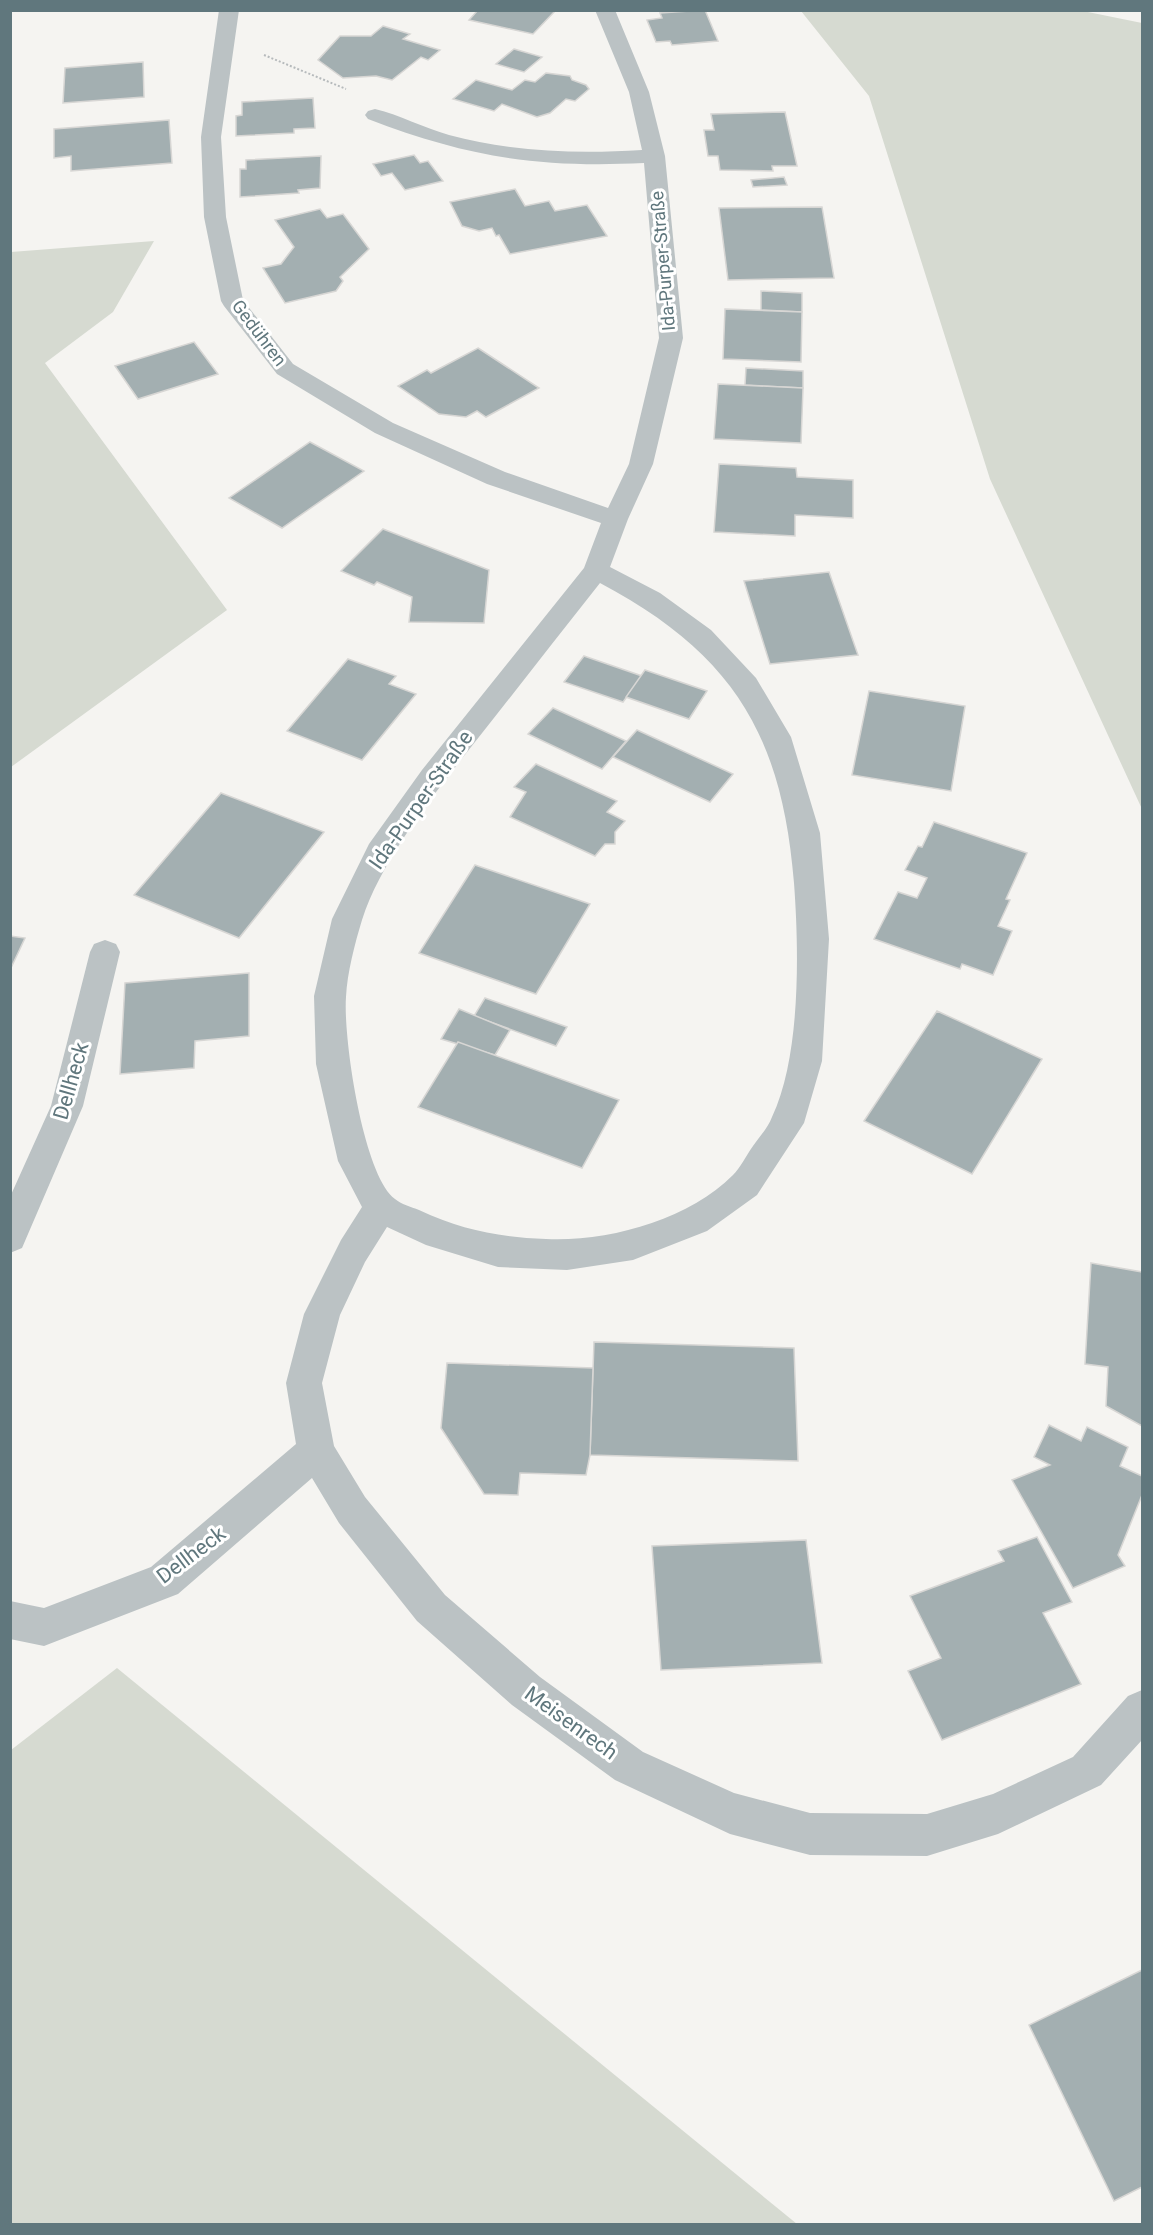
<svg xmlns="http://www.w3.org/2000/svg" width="1153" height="2235" font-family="Roboto,sans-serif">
	<rect width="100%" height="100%" fill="#f5f4f1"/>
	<g fill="#d6dad1">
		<path d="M1078,10L1142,23V809L990,479L869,96L801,11Z"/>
		<path d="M154,241L113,312L45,363L227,610L11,767V252Z"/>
		<path d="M117,1668L797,2224H11V1750Z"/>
	</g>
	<g fill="#a3afb1" stroke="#d7d6d4" stroke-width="1.5">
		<path d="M478,10H556L533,34L469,20Z"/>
		<path d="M705,10L718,41L672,45L670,41L656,42L647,20L662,18L660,13Z"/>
		<path d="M383,26L410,34L403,39L440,50L428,60L421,57L392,80L376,76L343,78L318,60L340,36H371Z"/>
		<path d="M514,49L542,57L524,72L496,64Z"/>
		<path d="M143,62L144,97L63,103L65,68Z"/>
		<path d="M546,73L570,76L572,80L586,85L589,89L575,101L566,99L550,113L537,117L502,104L494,111L453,99L476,80L512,90L525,80L535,82Z"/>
		<path d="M313,98L315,128L294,129V133L236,136V116L242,115V102Z"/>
		<path d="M785,112L797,166H772L773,171L720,170L718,156H708L704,130H714L711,114Z"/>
		<path d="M169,120L172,163L71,171V156L54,158V129Z"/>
		<path d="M414,155L420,163L428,161L443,181L405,190L392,173L381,176L373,164Z"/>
		<path d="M321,156L320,188L298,190L299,193L240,197V169H246V160Z"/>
		<path d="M784,177L787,185L753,187L751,180Z"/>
		<path d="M515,189L525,206L549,201L555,211L587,205L607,236L510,254L499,235L496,236L492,228L479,231L462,226L450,202Z"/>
		<path d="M822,207L834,278L728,280L719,208Z"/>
		<path d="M320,209L327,218L343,214L369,249L340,277L343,281L336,291L285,303L263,268L281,264L294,247L275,220Z"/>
		<path d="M761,291L802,293V312L761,310Z"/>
		<path d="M725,309L802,312L801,362L723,359Z"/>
		<path d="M194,342L218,374L138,399L115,366Z"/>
		<path d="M478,348L539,388L486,417L477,411L466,417L439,414L398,386L427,370L431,373Z"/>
		<path d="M746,368L803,371V388L745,385Z"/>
		<path d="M718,384L803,388L801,443L714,439Z"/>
		<path d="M310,442L364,471L282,528L229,498Z"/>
		<path d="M719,464L796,468L797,477L853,480V518L795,515V536L714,532Z"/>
		<path d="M383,529L489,570L484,623L409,622L412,597L377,582L374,585L341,571Z"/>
		<path d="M829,572L858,655L770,664L744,581Z"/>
		<path d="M584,656L642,676L623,702L564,682Z"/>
		<path d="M348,659L396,676L389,684L416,694L362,760L287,731Z"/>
		<path d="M645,670L707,691L689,719L626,697Z"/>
		<path d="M869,691L965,706L951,791L852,775Z"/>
		<path d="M553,708L626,741L602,769L528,734Z"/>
		<path d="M637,730L733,774L710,802L613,757Z"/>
		<path d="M536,764L617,801L607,812L625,821L615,832V844H605L595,856L510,817L526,792L514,787Z"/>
		<path d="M221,793L324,832L239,938L134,895Z"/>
		<path d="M934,822L1027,853L1006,899L1010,900L998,926L1012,931L993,975L962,964L960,969L874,939L898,892L917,898L927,878L905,870L918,846L922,847Z"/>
		<path d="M475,865L590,904L536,994L419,953Z"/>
		<path d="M10,936L25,938L10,970Z"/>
		<path d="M249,973V1036L195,1041L194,1068L120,1074L125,983Z"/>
		<path d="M485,998L567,1027L556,1046L474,1016Z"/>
		<path d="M459,1009L510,1030L495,1055L441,1039Z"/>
		<path d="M937,1011L1042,1059L972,1174L864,1121Z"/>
		<path d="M458,1042L619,1100L582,1168L418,1107Z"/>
		<path d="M1091,1263L1142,1272V1426L1106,1406L1108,1367L1085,1364Z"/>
		<path d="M594,1342L794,1348L798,1461L590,1455Z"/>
		<path d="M447,1363L593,1368L590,1455L586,1475L520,1473L518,1495L484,1494L441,1428Z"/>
		<path d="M1049,1425L1081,1441L1087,1427L1128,1447L1120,1466L1142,1476V1495L1118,1555L1125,1566L1073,1588L1012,1480L1050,1465L1034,1457Z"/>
		<path d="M1037,1537L1072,1602L1043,1613L1081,1684L942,1740L908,1671L941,1658L910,1596L1004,1561L998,1551Z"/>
		<path d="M806,1540L822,1663L661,1670L652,1546Z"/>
		<path d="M1142,1970V2187L1114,2201L1029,2025Z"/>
	</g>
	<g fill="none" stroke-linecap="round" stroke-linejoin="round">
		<path stroke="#b6babc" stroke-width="2" stroke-dasharray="2 2" stroke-linecap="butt" d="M264,55L346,89"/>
		<g fill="#bbc2c4" fill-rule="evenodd">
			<path d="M219,10H239L221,137L226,217L243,300L293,364L393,423L505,472L608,508L629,464L659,338L644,163C537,168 467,157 368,119L365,115L368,111L375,109C400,115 424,128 449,135C512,152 577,154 642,150L629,92L595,10H615L649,92L665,156L683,338L653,464L628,519L610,567L660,593L711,630L756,678L791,737L820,833L829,939L822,1061L804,1123L757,1195L707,1231L633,1260L567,1270L498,1267L426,1245L387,1227L365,1262L340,1315L322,1383L334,1446L365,1497L445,1595L540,1677L643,1752L734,1793L810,1813L927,1814L993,1794L1073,1757L1128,1696L1142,1690V1740L1101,1785L998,1834L927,1856L810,1855L730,1834L615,1780L512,1705L417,1621L339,1523L312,1478L178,1594L44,1646L10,1639V1601L44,1608L151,1567L296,1444L286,1383L304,1314L341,1240L362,1207L338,1161L316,1064L314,996L332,919L369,844L422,770L584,568L601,523L487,484L375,433L277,374L224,306L221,301L204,217L201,137ZM600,583C732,653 782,734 794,883C799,950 801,1056 772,1117C768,1128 759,1137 753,1146C746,1156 740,1168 733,1175C688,1220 608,1242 546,1239C498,1237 462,1230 419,1210C411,1207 401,1204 395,1199C363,1175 343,1037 346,997C347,973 355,943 362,920C382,858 435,793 475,742C517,689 558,636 600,583Z"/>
			<path d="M105,940L116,944L120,952L83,1106L22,1248L10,1253V1197L51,1106L90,952L94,944Z"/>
		</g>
	</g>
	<g text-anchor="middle" stroke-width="6" stroke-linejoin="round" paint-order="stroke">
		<g font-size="18" fill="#60777d" stroke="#fff">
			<text transform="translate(663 261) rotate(-95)" y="6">Ida-Purper-Straße</text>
			<text transform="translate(259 333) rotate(53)" y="6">Gedühren</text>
		</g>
		<g font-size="21" fill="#60777d" stroke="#fff">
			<text transform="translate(421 800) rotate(-55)" y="7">Ida-Purper-Straße</text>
			<text transform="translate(71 1081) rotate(-74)" y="7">Dellheck</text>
			<text transform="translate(191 1555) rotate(-37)" y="7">Dellheck</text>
			<text transform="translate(571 1723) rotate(36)" y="7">Meisenrech</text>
		</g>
	</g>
	<rect width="1153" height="2235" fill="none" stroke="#60777d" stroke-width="24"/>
</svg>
